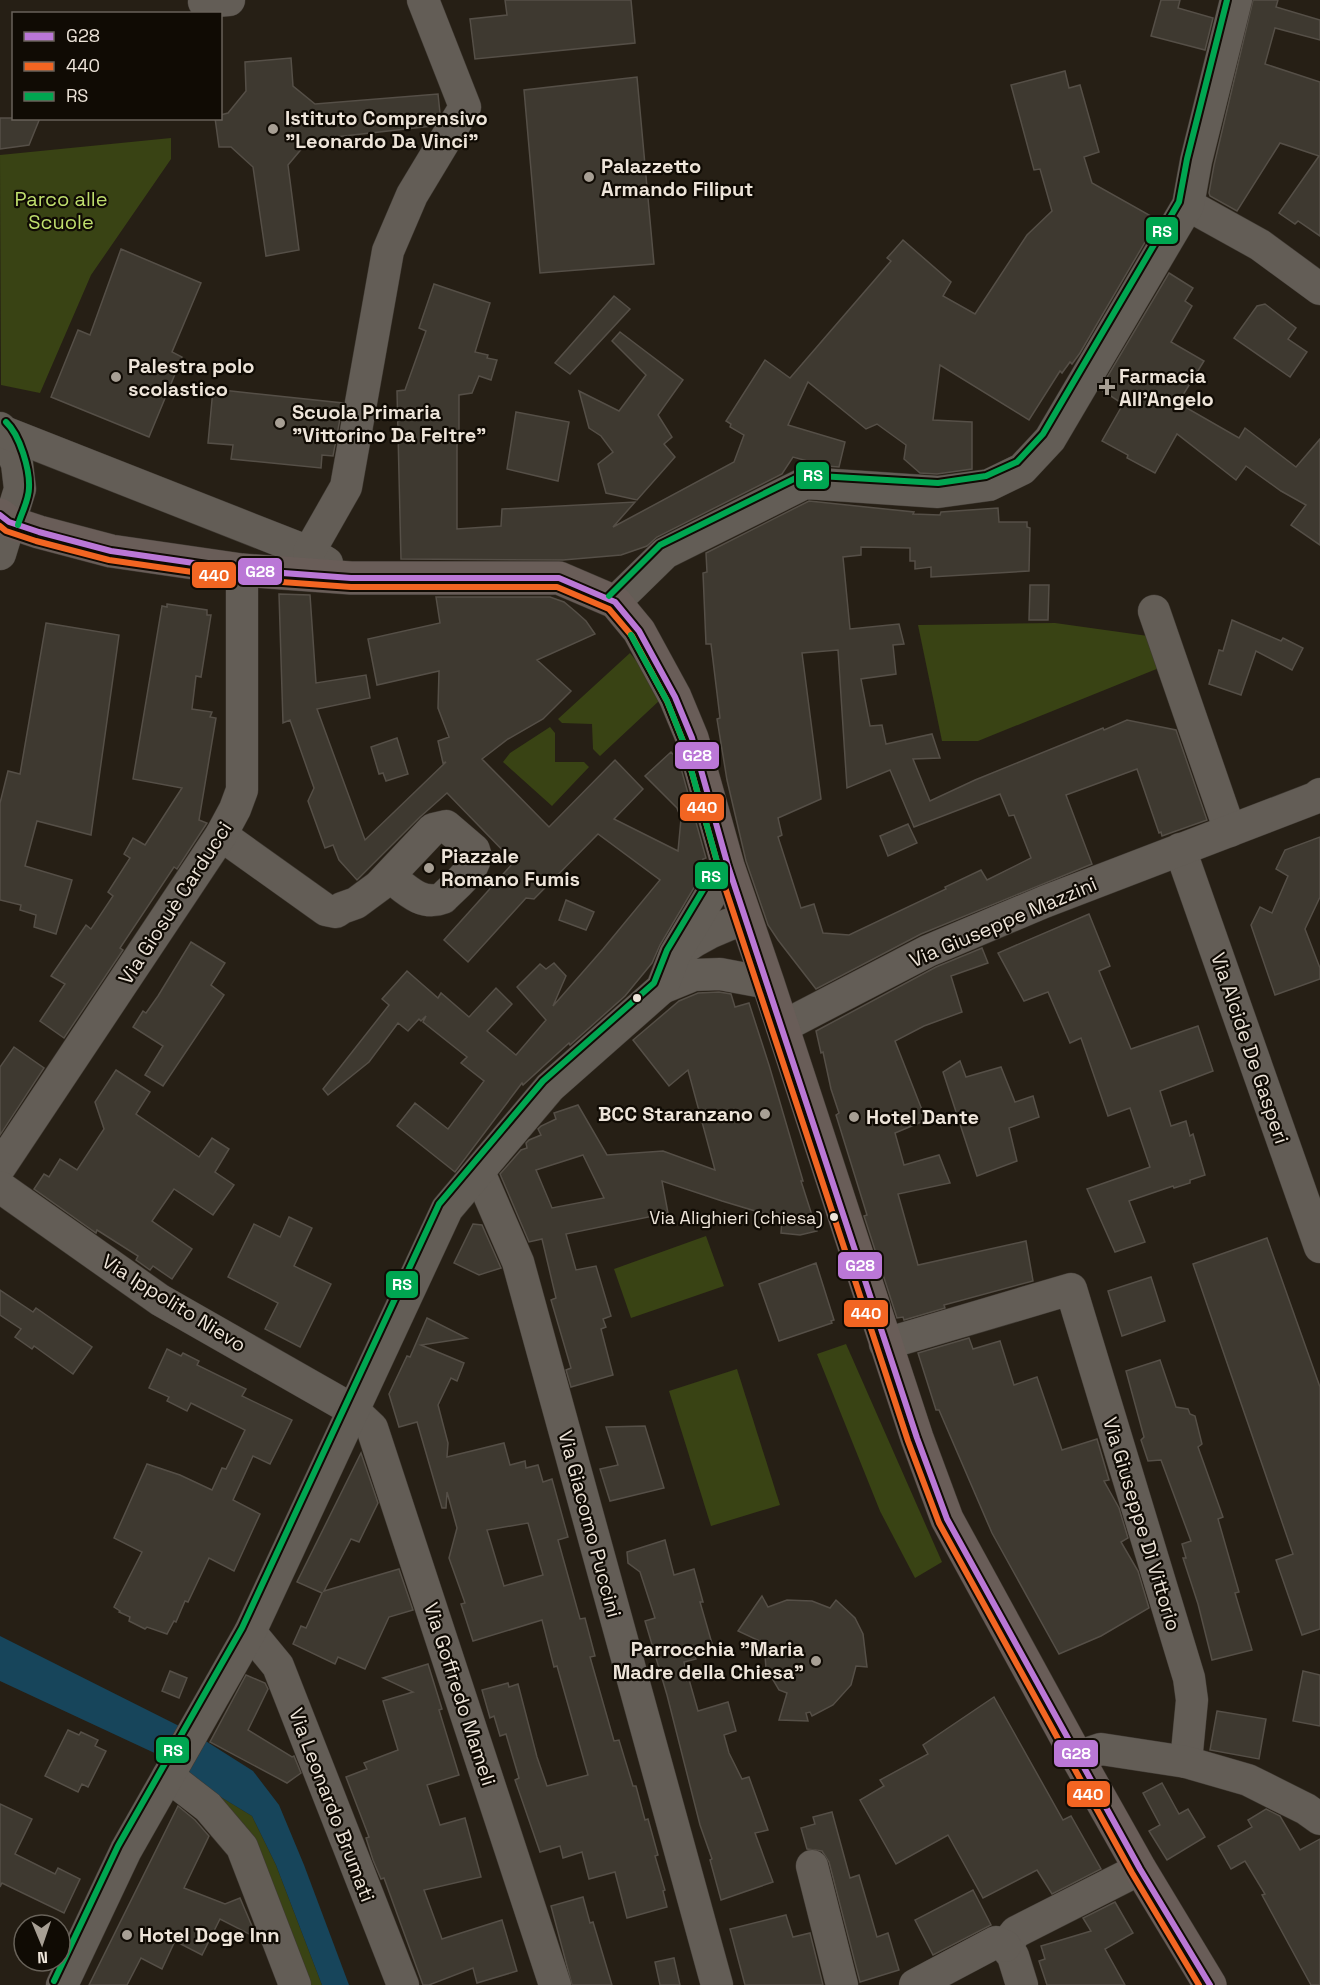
<svg xmlns="http://www.w3.org/2000/svg" width="1320" height="1985" font-family="'Space Grotesk',sans-serif">
	<rect width="100%" height="100%" fill="#261f15"/>
	<g fill="#394314">
		<path d="M171,138V159L91,275L40,393L1,385L0,155Z"/>
		<path d="M1055,623L1148,636L1159,668L978,741H942L918,625Z"/>
		<path d="M630,653L645,672L660,700L600,756L593,749L592,724L562,723L558,719Z"/>
		<path d="M550,727L555,733V762H584L589,767L552,806L503,762L510,753Z"/>
		<path d="M706,1236L724,1286L631,1318L614,1269Z"/>
		<path d="M846,1344L942,1562L915,1578L880,1511L817,1354Z"/>
		<path d="M737,1369L780,1505L711,1526L669,1391Z"/>
		<path d="M206,1788L252,1816L276,1865L322,1985H302Z"/>
	</g>
	<path fill="#17455b" d="M0,1636L193,1733L253,1771L279,1805L304,1865L349,1985H322L276,1865L252,1816L206,1788L176,1763L0,1681Z"/>
	<g fill="#3e3930" stroke="#554f47" stroke-width="1.5" fill-rule="evenodd">
		<path d="M505,0H631L635,43L475,59L470,19L507,15Z"/>
		<path d="M1161,0H1180L1178,8L1213,18L1205,50L1151,36Z"/>
		<path d="M1253,0H1278L1276,7L1320,20V40L1275,28L1265,64L1320,82V236L1298,221L1295,224L1279,213L1319,156L1280,143L1237,211L1210,196L1209,193L1214,165Z"/>
		<path d="M291,58L293,86L315,104L438,94L440,113L432,126L309,140L288,165L299,250L266,256L253,167L231,147H219L215,118H220V115L228,113L246,91L245,62Z"/>
		<path d="M1065,71L1069,88L1080,85L1099,152L1084,157L1092,183L1158,220L1080,353L1072,364L1070,362L1062,373L1060,371L1029,420L940,365L933,420L972,422V469L937,474L920,473L904,459L906,445L877,424L866,429L808,382L788,425L845,442L839,467L826,466L793,457L782,474L657,537L647,546L621,555L563,560L401,559L397,391L405,390L426,331L419,328L434,284L490,303L475,352L488,355L487,358L497,360L491,380L479,376L472,393L459,395V431L457,432V529L501,526L502,509L635,502L613,527L734,462L744,435L730,427L731,424L726,421L765,360L790,378L891,261L887,258L903,240L951,282L943,296L975,314L1027,235L1052,211L1040,169L1034,170L1011,85Z"/>
		<path d="M637,77L654,264L540,273L524,90Z"/>
		<path d="M0,118H40L29,145L0,149Z"/>
		<path d="M121,249L201,283L172,352L182,357L149,437L51,397L78,330L90,335Z"/>
		<path d="M1169,273L1193,288L1185,301L1192,306L1171,342L1204,361L1178,403L1239,438L1245,428L1296,467L1320,439V545L1291,525L1306,505L1281,491L1246,466L1236,480L1177,434L1155,473L1127,458L1128,455L1102,441L1123,404L1100,389Z"/>
		<path d="M614,296L630,309L570,374L555,363Z"/>
		<path d="M1265,304L1296,328L1288,339L1307,352L1290,377L1234,338L1257,306Z"/>
		<path d="M620,332L683,380L658,415L672,437L664,444L675,457L637,500L606,493L598,464L613,452L601,436L589,428L579,391L619,411L646,375L612,341Z"/>
		<path d="M213,389L343,403L333,456L322,455L321,468L231,459L233,445L208,443Z"/>
		<path d="M516,412L569,422L558,481L507,469Z"/>
		<path d="M809,501L914,512L913,514L940,515L941,512L998,508L999,522H1027V527L1030,528L1029,571L931,577V567L915,569V561H910V548L861,547V555L843,557L850,629L899,624L904,644L893,645L896,674L861,679L870,726L882,725L886,744L932,734L940,758L913,759L930,801L975,780L1103,728L1104,730L1127,720L1176,730L1207,820L1162,836L1161,832L1159,833L1137,769L1066,795L1092,864L921,934L816,989L778,940L768,925L746,861L727,780L717,719L720,718L711,644H706L703,573L707,572L706,553ZM838,650L847,788L890,770L914,827L1000,794L1009,816L1014,815L1031,858L987,880L981,870L945,887L946,889L849,935L823,933L814,904L801,908L778,837L782,835L778,818L821,799L802,653Z"/>
		<path d="M1030,585H1049L1048,620H1029Z"/>
		<path d="M279,594L310,595L316,683L366,675L370,698L317,709L365,840L446,762L443,763L438,741L449,737L438,708L439,671L377,685L368,639L440,623L436,597H550L564,602L576,612L586,621L595,634L537,660L571,691L543,719L508,739L482,759L549,827L615,760L643,789L614,819L678,851L681,819L677,808L645,776L671,752L679,761L706,858L703,859L698,881L660,945L652,963L625,996L570,1045L569,1043L523,1085L522,1083L455,1172L397,1126L415,1103L448,1129L484,1081L461,1063L467,1057L423,1022L426,1016L421,1021L419,1019L408,1031L398,1023L369,1062L328,1095L323,1089L389,1005L382,999L407,971L438,998L441,993L469,1017L496,988L512,1004L487,1031L516,1055L546,1020L517,987L540,964L546,969L554,963L566,976L553,1006L603,949L660,880L598,834L534,899L526,898L468,962L444,940L514,862L447,793L420,817L357,880L339,860L333,845L325,848L308,801L314,788L290,720L283,723Z"/>
		<path d="M167,604L207,610V615H211L201,677L196,676L192,709L212,712L210,717L216,718L199,820L207,823L177,869L174,867L120,948L123,950L64,1038L40,1021L65,984L51,976L86,925L91,929L113,896L108,892L130,858L124,854L133,838L145,845L182,788L133,779L162,606L167,607Z"/>
		<path d="M1232,620L1281,641L1283,638L1303,648L1292,670L1256,651L1241,695L1209,684L1219,650L1223,651Z"/>
		<path d="M46,623L119,635L91,835L37,821L25,866L72,880L56,934L34,927L36,915L20,910L21,905L0,900V803L8,771L20,774Z"/>
		<path d="M397,738L408,774L386,781L383,773L379,774L371,747Z"/>
		<path d="M908,824L917,843L888,856L880,836Z"/>
		<path d="M1320,837V897L1305,929L1320,968V979L1275,995L1251,925L1260,907L1272,913L1288,876L1276,869L1285,850Z"/>
		<path d="M566,900L594,912L586,930L559,920Z"/>
		<path d="M1089,914L1110,966L1099,971L1131,1049L1198,1026L1213,1071L1160,1091L1171,1126L1186,1121L1190,1136L1193,1134L1205,1175L1190,1180V1183L1174,1188L1173,1186L1129,1201L1145,1242L1115,1252L1087,1189L1150,1167L1130,1108L1108,1116L1081,1038L1070,1043L1048,992L1024,1001L998,953Z"/>
		<path d="M191,942L225,963L211,985L224,995L163,1086L145,1075L163,1046L133,1027L143,1011L146,1013L158,996Z"/>
		<path d="M982,948L988,963L951,976L962,1012L924,1026L895,1041L926,1120L895,1133L904,1165L939,1155L950,1183L898,1194L918,1265L1026,1241L1033,1281L944,1305L945,1308L904,1320L903,1317L897,1318L864,1216L867,1215L836,1115L839,1113L831,1089L823,1052L821,1053L816,1031L936,967Z"/>
		<path d="M719,992L731,994L735,1007L749,1003L769,1065L803,1181H801L817,1231L800,1235L781,1233L782,1219L722,1201L662,1181L668,1213L566,1234L576,1270L596,1266L611,1316L603,1319L606,1327L601,1329L613,1375L571,1387L566,1370L571,1368L551,1300L556,1298L542,1239L529,1242L500,1174L521,1150L527,1148L526,1143L529,1140L541,1135L538,1129L541,1126L556,1119L554,1113L578,1105L607,1155L663,1151L715,1170L688,1070L669,1086L633,1040L679,1001L698,993ZM583,1155L604,1198L552,1208L536,1170Z"/>
		<path d="M14,1047L44,1068L0,1135V1067Z"/>
		<path d="M960,1061L966,1077L1001,1067L1015,1102L1033,1096L1039,1117L1009,1128L1017,1161L977,1176L943,1072Z"/>
		<path d="M116,1070L150,1092L136,1114L199,1157L212,1138L229,1149L215,1172L234,1185L213,1215L174,1189L152,1221L192,1249L172,1279L153,1266L150,1270L136,1260L138,1256L97,1230L96,1233L34,1189L44,1174L49,1177L60,1159L77,1170L104,1129L95,1102Z"/>
		<path d="M289,1217L312,1228L294,1266L331,1284L300,1347L265,1329L278,1303L228,1277L254,1224L280,1237Z"/>
		<path d="M473,1224L482,1225L501,1268L479,1275L454,1263Z"/>
		<path d="M1267,1238L1320,1387V1629L1302,1635L1276,1560L1293,1554L1193,1264Z"/>
		<path d="M816,1263L834,1320L831,1321L832,1323L779,1341L759,1284Z"/>
		<path d="M1151,1277L1165,1321L1122,1336L1108,1291Z"/>
		<path d="M0,1290L33,1312L36,1308L92,1347L73,1374L34,1346L32,1349L15,1337L21,1329L0,1315Z"/>
		<path d="M427,1318L467,1338L421,1345L464,1363L457,1381L451,1378L438,1405L448,1443L447,1457L504,1443L510,1465L525,1461L526,1468L538,1465L543,1482L552,1479L568,1537L558,1540L580,1619L585,1618L595,1656L590,1657L614,1741L619,1740L633,1786H636L645,1820L648,1819L658,1855L655,1856L665,1890L663,1891L667,1907L627,1918L615,1872L589,1879L582,1852L563,1858L560,1846L540,1852L515,1780L519,1778L506,1734L500,1736L494,1716L490,1718L482,1690L508,1683L509,1687L518,1684L537,1757L547,1786L588,1775L557,1666L554,1667L542,1620L473,1641L461,1604L465,1603L449,1558L457,1528L447,1492L446,1508H442L417,1422L399,1427L389,1394L407,1356L410,1357ZM528,1523L543,1575L504,1586L487,1530Z"/>
		<path d="M969,1338L973,1349L1000,1341L1014,1385L1037,1377L1062,1450L1097,1439L1109,1480L1104,1481L1119,1508L1128,1538L1121,1542L1138,1571L1149,1608L1101,1636L1059,1654L992,1533L939,1410H936L918,1353Z"/>
		<path d="M167,1349L181,1356L183,1353L199,1361L197,1365L246,1389L242,1396L292,1420L270,1464L253,1456L233,1500L260,1514L234,1571L209,1558L188,1602L185,1601L176,1622L174,1621L167,1634L147,1627L145,1629L129,1621L130,1617L119,1612L120,1611L114,1607L142,1552L114,1538L147,1464L180,1475L212,1490L222,1468L226,1469L245,1430L191,1403L187,1411L167,1401L169,1397L149,1388Z"/>
		<path d="M1160,1360L1176,1407L1188,1409L1190,1414L1195,1416L1202,1444L1198,1447L1223,1517L1218,1519L1239,1592L1235,1593L1252,1650L1212,1660L1198,1604L1183,1558H1186L1182,1544L1191,1541L1161,1460L1148,1461L1141,1440L1144,1437L1126,1371Z"/>
		<path d="M645,1426L664,1488L610,1501L600,1469L618,1465L606,1427Z"/>
		<path d="M361,1453L378,1503L359,1542L351,1539L324,1591L399,1569L413,1610L389,1617L365,1669L338,1657L335,1664L293,1644L301,1626L306,1628L322,1593L297,1582Z"/>
		<path d="M665,1540L674,1575L694,1569L703,1602H700L713,1647L694,1653L696,1659L684,1662L698,1711L728,1702L736,1731L724,1735L729,1753L742,1779L749,1777L768,1830L755,1833L773,1882L721,1900L710,1860L712,1859L700,1825L667,1695L645,1621L655,1618L640,1572L628,1563L627,1552Z"/>
		<path d="M762,1596L768,1607L787,1600L812,1601L830,1608L836,1600L855,1618L863,1634L867,1667L856,1666L851,1685L833,1705L812,1716L810,1712L806,1713L808,1721L779,1720L787,1693L779,1690L766,1668L765,1656L761,1655L764,1643L738,1631Z"/>
		<path d="M428,1664L442,1709L439,1710L459,1775L427,1785L440,1825L465,1818L481,1877L424,1890L442,1939L502,1920L517,1971L477,1983L473,1968L429,1985H423L384,1878L381,1879L373,1860L366,1838L369,1837L346,1777L367,1769L364,1763L398,1750L383,1701L413,1692L383,1678Z"/>
		<path d="M170,1671L187,1678L179,1698L162,1691Z"/>
		<path d="M1303,1671L1320,1675V1726L1293,1721Z"/>
		<path d="M246,1675L265,1683L268,1689L248,1730L292,1757L294,1756L301,1773L287,1783L210,1742Z"/>
		<path d="M994,1697L1063,1820L1071,1816L1101,1869L1052,1894L1037,1870L983,1898L948,1835L896,1864L860,1800L884,1786L880,1780L928,1754L923,1745Z"/>
		<path d="M1217,1711L1266,1719L1259,1759L1210,1750Z"/>
		<path d="M68,1730L79,1735L81,1732L98,1740L95,1746L106,1751L88,1787L82,1784L78,1792L45,1776Z"/>
		<path d="M1162,1783L1179,1814L1188,1809L1205,1837L1167,1860L1149,1831L1160,1825L1143,1793Z"/>
		<path d="M0,1804L32,1819L15,1854L55,1874L58,1868L80,1879L64,1913L2,1883L0,1887Z"/>
		<path d="M178,1806L195,1820L209,1836L184,1888L225,1904L240,1898L257,1938L220,1919L202,1955L175,1941L162,1969L141,1958L127,1985H89Z"/>
		<path d="M1266,1809L1280,1816L1300,1850L1320,1839V1985H1311L1262,1895L1265,1894L1245,1861L1231,1869L1218,1846L1252,1827L1248,1820Z"/>
		<path d="M832,1812L850,1878L859,1875L877,1937L888,1933L899,1970L860,1982L829,1862L822,1851L807,1849L801,1828L815,1824L813,1817Z"/>
		<path d="M973,1890L991,1925L933,1955L915,1920Z"/>
		<path d="M583,1897L590,1923L593,1922L612,1985H572L551,1906Z"/>
		<path d="M1115,1902L1133,1933L1105,1949L1125,1985H1047L1039,1961L1045,1959L1041,1946L1091,1931L1083,1918Z"/>
		<path d="M786,1915L793,1937L810,1933L823,1985H745L730,1929Z"/>
		<path d="M674,1958L680,1985H660L655,1962Z"/>
	</g>
	<g fill="none" stroke-linecap="round" stroke-linejoin="round">
		<g stroke="#3f3932" stroke-width="33">
			<g id="minor">
				<path d="M204,2L229,0"/>
				<path d="M1188,205L1260,245L1320,289"/>
				<path d="M0,428L4,432L17,464L20,489L0,554"/>
				<path d="M4,432L309,552L327,563"/>
				<path d="M309,552L346,487L388,251L412,195L465,107L423,0"/>
				<path d="M615,602L665,553L805,483L938,492L989,485L1022,469L1050,439L1188,205L1196,161L1236,0"/>
				<path d="M1154,611L1230,831"/>
				<path d="M221,835L326,910L336,912L342,908L356,903L379,886L433,829L446,826L474,850C481,867 454,886 443,898C421,907 405,888 389,876"/>
				<path d="M1180,849L1320,1247"/>
				<path d="M680,951C701,935 721,926 746,919"/>
				<path d="M662,988L694,975L720,974L768,983"/>
				<path d="M782,1027L928,951L1044,902L1315,798L1320,794"/>
				<path d="M0,1167L221,835L235,809L242,790V570"/>
				<path d="M479,1172L518,1262L717,1985"/>
				<path d="M0,1187L160,1300L353,1410L372,1428L555,1985"/>
				<path d="M885,1344L1071,1289L1189,1678L1192,1700L1186,1762"/>
				<path d="M250,1632L278,1666L403,1985"/>
				<path d="M1077,1757L1101,1749L1186,1762L1248,1780L1306,1809L1320,1819"/>
				<path d="M168,1776L208,1807L242,1847L295,1985"/>
				<path d="M812,1866L842,1985"/>
				<path d="M1005,1946L1016,1932L1140,1869"/>
				<path d="M1005,1946L1013,1956L1022,1985"/>
				<path d="M62,1985L126,1850L250,1632L447,1209L550,1087L662,988L675,954L728,866"/>
				<path d="M915,1985L996,1942L1005,1946"/>
			</g>
		</g>
		<g stroke="#3f3932" stroke-width="34">
			<path id="major" d="M0,515L9,522L39,532L111,551L242,570L351,578H559L615,602L639,631L675,697L692,738L728,866L768,983L917,1438L947,1519L1077,1757L1140,1869L1210,1985"/>
		</g>
		<use href="#minor" stroke="#635d56" stroke-width="32"/>
		<use href="#major" stroke="#695d58" stroke-width="33"/>
		<g stroke="#100b04" stroke-width="10">
			<path id="bus-1" d="M0,515L9,522L39,532L111,551L242,570L351,578H559L615,602L639,631L675,697L692,738L728,866L917,1438L947,1519L1140,1869L1210,1985"/>
		</g>
		<g stroke="#100b04" stroke-width="10">
			<path id="bus-2" d="M0,526L6,531L36,541L109,560L241,579L351,587H557L609,609L632,636L667,701L683,741L719,869L908,1441L939,1523L1132,1873L1199,1985"/>
		</g>
		<g stroke="#100b04" stroke-width="10">
			<g id="bus-3">
				<path d="M6,422C20,435 30,470 29,488C29,500 21,514 18,525"/>
				<path d="M609,596L660,545L802,475L938,483L986,476L1017,462L1043,434L1179,202L1187,159L1227,0"/>
				<path d="M54,1981L118,1846L242,1628L439,1204L543,1081L654,983L667,950L718,865L683,741L667,701L631,635"/>
			</g>
		</g>
		<use href="#bus-1" stroke="#ba77d6" stroke-width="6"/>
		<use href="#bus-2" stroke="#f26522" stroke-width="6"/>
		<use href="#bus-3" stroke="#00a651" stroke-width="6"/>
	</g>
	<g fill="#a79f94" stroke="#100b04" stroke-width="2">
		<circle cx="273" cy="129" r="6"/>
		<circle cx="589" cy="177" r="6"/>
		<circle cx="116" cy="377" r="6"/>
		<path d="M1104 378h6v6h6v6h-6v6h-6v-6h-6v-6h6z"/>
		<circle cx="280" cy="423" r="6"/>
		<circle cx="429" cy="868" r="6"/>
		<circle cx="765" cy="1114" r="6"/>
		<circle cx="854" cy="1117" r="6"/>
		<circle cx="816" cy="1661" r="6"/>
		<circle cx="127" cy="1935" r="6"/>
	</g>
	<g fill="#ede4d9" stroke="#100b04" stroke-width="2">
		<circle cx="637" cy="998" r="5"/>
		<circle cx="834" cy="1217" r="5"/>
	</g>
	<g text-anchor="middle" stroke-width="4.5" stroke-linejoin="round" paint-order="stroke">
		<g font-size="18" fill="#ede4d9" stroke="#100b04" text-anchor="end">
			<text x="823" y="1224">Via Alighieri (chiesa)</text>
		</g>
		<g font-size="20" font-weight="bold" fill="#ede4d9" stroke="#100b04" text-anchor="start">
			<text x="285" y="125">Istituto Comprensivo<tspan x="285" dy="23">"Leonardo Da Vinci"</tspan></text>
			<text x="601" y="173">Palazzetto<tspan x="601" dy="23">Armando Filiput</tspan></text>
			<text x="128" y="373">Palestra polo<tspan x="128" dy="23">scolastico</tspan></text>
			<text x="1119" y="383">Farmacia<tspan x="1119" dy="23">All'Angelo</tspan></text>
			<text x="292" y="419">Scuola Primaria<tspan x="292" dy="23">"Vittorino Da Feltre"</tspan></text>
			<text x="441" y="863">Piazzale<tspan x="441" dy="23">Romano Fumis</tspan></text>
			<text x="753" y="1121" text-anchor="end">BCC Staranzano</text>
			<text x="866" y="1124">Hotel Dante</text>
			<text x="804" y="1656" text-anchor="end">Parrocchia "Maria<tspan x="804" dy="23">Madre della Chiesa"</tspan></text>
			<text x="139" y="1942">Hotel Doge Inn</text>
		</g>
		<g font-size="20" fill="#bfde6d" stroke="#100b04">
			<text x="61" y="206">Parco alle<tspan x="61" dy="23">Scuole</tspan></text>
		</g>
		<g font-size="20" fill="#ede4d9" stroke="#100b04">
			<text transform="translate(175 903) rotate(-57)" y="7">Via Giosuè Carducci</text>
			<text transform="translate(1003 922) rotate(-23)" y="7">Via Giuseppe Mazzini</text>
			<text transform="translate(1250 1048) rotate(71)" y="7">Via Alcide De Gasperi</text>
			<text transform="translate(174 1303) rotate(32)" y="7">Via Ippolito Nievo</text>
			<text transform="translate(590 1524) rotate(75)" y="7">Via Giacomo Puccini</text>
			<text transform="translate(1142 1524) rotate(73)" y="7">Via Giuseppe Di Vittorio</text>
			<text transform="translate(460 1694) rotate(72)" y="7">Via Goffredo Mameli</text>
			<text transform="translate(332 1805) rotate(69)" y="7">Via Leonardo Brumati</text>
		</g>
	</g>
	<g stroke="#100b04" stroke-width="2">
		<rect x="1145" y="216" width="34" height="29" rx="6" fill="#00a651"/>
		<rect x="795" y="461" width="35" height="29" rx="6" fill="#00a651"/>
		<rect x="237" y="557" width="46" height="29" rx="6" fill="#ba77d6"/>
		<rect x="191" y="561" width="46" height="28" rx="6" fill="#f26522"/>
		<rect x="674" y="741" width="46" height="29" rx="6" fill="#ba77d6"/>
		<rect x="679" y="793" width="46" height="29" rx="6" fill="#f26522"/>
		<rect x="694" y="861" width="35" height="29" rx="6" fill="#00a651"/>
		<rect x="837" y="1251" width="46" height="29" rx="6" fill="#ba77d6"/>
		<rect x="385" y="1270" width="34" height="29" rx="6" fill="#00a651"/>
		<rect x="843" y="1299" width="46" height="29" rx="6" fill="#f26522"/>
		<rect x="155" y="1736" width="35" height="28" rx="6" fill="#00a651"/>
		<rect x="1053" y="1739" width="46" height="29" rx="6" fill="#ba77d6"/>
		<rect x="1066" y="1780" width="45" height="28" rx="6" fill="#f26522"/>
	</g>
	<g font-size="16" text-anchor="middle" font-weight="bold" fill="#fff">
		<text x="1162" y="237">RS</text>
		<text x="813" y="481">RS</text>
		<text x="260" y="577">G28</text>
		<text x="214" y="581">440</text>
		<text x="697" y="761">G28</text>
		<text x="702" y="813">440</text>
		<text x="711" y="882">RS</text>
		<text x="860" y="1271">G28</text>
		<text x="402" y="1290">RS</text>
		<text x="866" y="1319">440</text>
		<text x="173" y="1756">RS</text>
		<text x="1076" y="1759">G28</text>
		<text x="1088" y="1800">440</text>
	</g>
	<rect x="12" y="12" width="210" height="108" fill="#100b04" stroke="#686259" stroke-width="1.5"/>
	<rect x="24" y="32" width="30" height="9" fill="#ba77d6" stroke="#686259" stroke-width="1.5"/>
	<text x="66" y="42" font-size="18" fill="#ede4d9">G28</text>
	<rect x="24" y="62" width="30" height="9" fill="#f26522" stroke="#686259" stroke-width="1.5"/>
	<text x="66" y="72" font-size="18" fill="#ede4d9">440</text>
	<rect x="24" y="92" width="30" height="9" fill="#00a651" stroke="#686259" stroke-width="1.5"/>
	<text x="66" y="102" font-size="18" fill="#ede4d9">RS</text>
	<g transform="translate(42 1943) rotate(178)"><circle r="28" fill="#100b04" stroke="#686259" stroke-width="1.5"/>
	<path d="M0-4.5L10 22L0 15L-10 22Z" fill="#a79f94"/>
	<text y="-9" font-size="16" font-weight="bold" text-anchor="middle" fill="#ede4d9">N</text>
	</g>
</svg>
